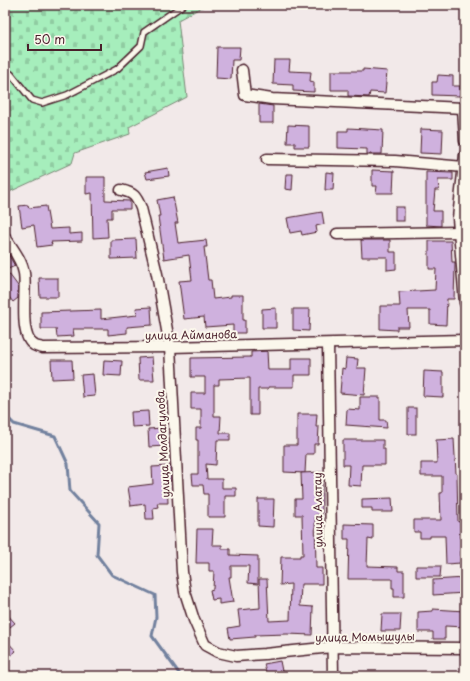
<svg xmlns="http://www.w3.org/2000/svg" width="470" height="681" font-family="'Playpen Sans',sans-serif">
	<defs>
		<pattern id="cemetery-stones" width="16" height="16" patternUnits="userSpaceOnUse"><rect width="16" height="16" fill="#a6eebc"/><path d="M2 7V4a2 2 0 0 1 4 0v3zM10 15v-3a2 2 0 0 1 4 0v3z" fill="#90cca2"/></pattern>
	</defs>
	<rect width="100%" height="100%" fill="#f2e9e9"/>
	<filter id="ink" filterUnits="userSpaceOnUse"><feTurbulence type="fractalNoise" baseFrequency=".025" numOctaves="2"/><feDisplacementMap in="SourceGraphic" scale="8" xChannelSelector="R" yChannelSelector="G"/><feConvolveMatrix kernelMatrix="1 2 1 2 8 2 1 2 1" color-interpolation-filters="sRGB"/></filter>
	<g filter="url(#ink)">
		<path fill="url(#cemetery-stones)" stroke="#788674" d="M5,5H206L178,20L187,97L129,127L130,134L75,153L72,163L5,194Z"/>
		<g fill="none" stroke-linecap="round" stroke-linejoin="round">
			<path stroke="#72819e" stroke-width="3" d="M5,415L14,424L55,436L68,464L70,491L99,523L97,555L112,575L155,595L156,617L152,636L181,676"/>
		</g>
		<g fill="#cfb1de" stroke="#4a1f2b">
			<path d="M217,47H240L239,60H232L231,79L216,78Z"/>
			<path d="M274,60H290L289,71L311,72L310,81L314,82V92L293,91V85L273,84Z"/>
			<path d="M363,69L387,71L385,93L370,92L369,97L348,96V90H331V71H363Z"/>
			<path d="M438,75L453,76V86H460V96L432,95V82H437Z"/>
			<path d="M259,104L273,106V123H259Z"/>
			<path d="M288,125L309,126V147H295V143H287Z"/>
			<path d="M348,128L383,130L382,154H367V149L338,148V131H348Z"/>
			<path d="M421,129L443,130L442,154L420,153Z"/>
			<path d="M168,168L169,176L147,179L145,172Z"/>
			<path d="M372,170L394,171L393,193H376L377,186H372Z"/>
			<path d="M326,172L334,173L333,190H325Z"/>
			<path d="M426,172L453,173V180H438L439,190H435L433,211H441V226L426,225Z"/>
			<path d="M286,174H293L292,190L285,189Z"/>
			<path d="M86,177H105V200L130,201V209H112V218H107L108,237L93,238L92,193L86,194Z"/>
			<path d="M173,197L178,223H175L178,243L206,240L207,247H204L208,280H211L213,299L231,297V295H243V320H245V333H233V325L205,327L204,317L184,319L179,281L192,280L189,255L164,259L158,216H160L157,200Z"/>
			<path d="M28,205L29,208L46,206L50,229L69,228V234L82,233V241L51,242L52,245L37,247L34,225L22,227L19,206Z"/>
			<rect x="395" y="207" width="9" height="14"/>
			<path d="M322,212L324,224L316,226L317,232L302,235L301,231L290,233L287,218Z"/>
			<path d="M136,239L137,258L111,259V240Z"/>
			<path d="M361,240H390V252H396V269L387,270V257H362Z"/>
			<path d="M429,241H451L452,262H455V265L454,299H447L446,325L430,324V310H408L409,327H397V330L380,329V306H400L399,292L435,290L436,269H429Z"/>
			<path d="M5,249L15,266L6,270L18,286V298L13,302L5,292Z"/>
			<path d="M39,278H58V297H40Z"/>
			<path d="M151,307L152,325L127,327V333L108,335V329H73L74,336L57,337L56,329H41V312L101,310V319L137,315L136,308Z"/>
			<path d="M276,308V328H262V309Z"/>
			<path d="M293,309H310L309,331L293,330Z"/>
			<path d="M267,351L268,370H291V358H311V375H294V387H268V389H258V415H250V378L219,379V385H214V416H221L220,433H230V440H217L216,465L206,464L207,479H222V488H236V496H225V517H208V494H204L203,485H193L192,474H198V440H196V428H201V409H191V393H205V377H191V358L251,357V352Z"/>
			<path d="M152,357L154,380H139L138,358Z"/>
			<path d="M346,358L358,359L357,368H366L364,395L340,393L342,368L345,369Z"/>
			<path d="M51,360H72L73,378L52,379Z"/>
			<path d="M104,360L122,361L121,376L103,375Z"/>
			<path d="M424,371L443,372V397L423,396Z"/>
			<path d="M93,374L95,396L83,397L81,375Z"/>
			<path d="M360,397H380V420H386L387,428L346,425L347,409L360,410Z"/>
			<rect x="408" y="408" width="8" height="26"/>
			<path d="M148,411L149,426L132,427L131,412Z"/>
			<path d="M297,414H317L316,427H319L318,444H314V454H306L305,473L284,472V445H297Z"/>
			<path d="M163,428L165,446L149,447L148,429Z"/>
			<path d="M454,439L456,474H457L458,522L460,521L461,563L446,564L445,536H430V538H420V532H414V520H441L440,493H442V476H421V463H437L436,440Z"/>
			<path d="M343,440H383V449H385V465H362L361,486L348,485L349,465H343Z"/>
			<path d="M170,466L171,481H167L168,503H157L158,507L153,508L154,519H146L145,504L131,506L128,487L153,484L152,467Z"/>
			<path d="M322,472V515H315L316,568H322V584H301L300,606L313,607L312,635L287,634L255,635V637L230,639L228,628L240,626L238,610L260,608L259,579H267L269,621L290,620L291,584L280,585L281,557H300V555H303L302,515H295V499H302L301,473Z"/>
			<path d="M392,498L393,512H372V508H362V499Z"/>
			<path d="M258,499H274L273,527L258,526Z"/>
			<path d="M344,524L373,525V540L368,539L367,566L398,567V571H404V597H394V588H392V579H348L349,539H344Z"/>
			<path d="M197,529H213L212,545H222V549H230V555L258,556V584L248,583L249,566H231V577H229L233,602L219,604V599L212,600L210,590L213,589L214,571H209V563H196Z"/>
			<path d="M416,566H441L440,577H416Z"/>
			<path d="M465,578V593L433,595V580Z"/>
			<path d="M433,609L465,611V627L445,626V639H433V632H418V612L433,611Z"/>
			<path d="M5,612L15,623L5,631Z"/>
			<path d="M382,614H401L400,631H381Z"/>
			<path d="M5,639L16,651L5,661Z"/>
			<path d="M280,661L283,676H267L264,664Z"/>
		</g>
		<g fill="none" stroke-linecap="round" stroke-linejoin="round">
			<g stroke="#4a1f2b" stroke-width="8">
				<path id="service" d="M5,70L11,74L32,100L42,103L67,95L117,69L141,46L144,32L183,5"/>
			</g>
			<g stroke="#4a1f2b" stroke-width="13">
				<g id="minor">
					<path d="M242,70L245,95L272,99L463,108L465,141"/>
					<path d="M465,155L458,218L465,303"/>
					<path d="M267,159L395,161L464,167"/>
					<path d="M121,190C134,193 136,196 141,208L157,274L170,347L182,572L185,592L194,620L205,645L218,652L236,656L265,654L332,647L465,648"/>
					<path d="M337,234L459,232"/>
					<path d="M5,237C12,248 22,260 24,273C27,290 18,336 34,345C36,347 40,347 43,348L170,347L465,340"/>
					<path d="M328,344L333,676"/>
				</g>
			</g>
			<use href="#service" stroke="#fbf7ec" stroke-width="5"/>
			<use href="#minor" stroke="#fbf7ec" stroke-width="10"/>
		</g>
	</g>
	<g text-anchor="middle" stroke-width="4" stroke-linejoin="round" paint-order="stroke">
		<g font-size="11" fill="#4a1f2b" stroke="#fbf7ec">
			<text transform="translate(191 335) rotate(-1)" y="4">улица Айманова</text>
			<text transform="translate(163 444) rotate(-93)" y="4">улица Молдагулова</text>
			<text transform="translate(318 510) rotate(-91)" y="4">улица Алатау</text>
			<text transform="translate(365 637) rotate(-1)" y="4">улица Момышулы</text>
		</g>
	</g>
	<rect width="470" height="681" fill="none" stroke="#fbf7ec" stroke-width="20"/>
	<rect x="10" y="10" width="450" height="661" fill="none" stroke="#4a1f2b" stroke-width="1.5" filter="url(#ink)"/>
	<path d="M28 44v6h73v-6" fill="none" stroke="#4a1f2b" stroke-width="2"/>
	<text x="34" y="44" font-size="12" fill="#4a1f2b" stroke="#fbf7ec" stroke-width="3" paint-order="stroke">50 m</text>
</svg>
